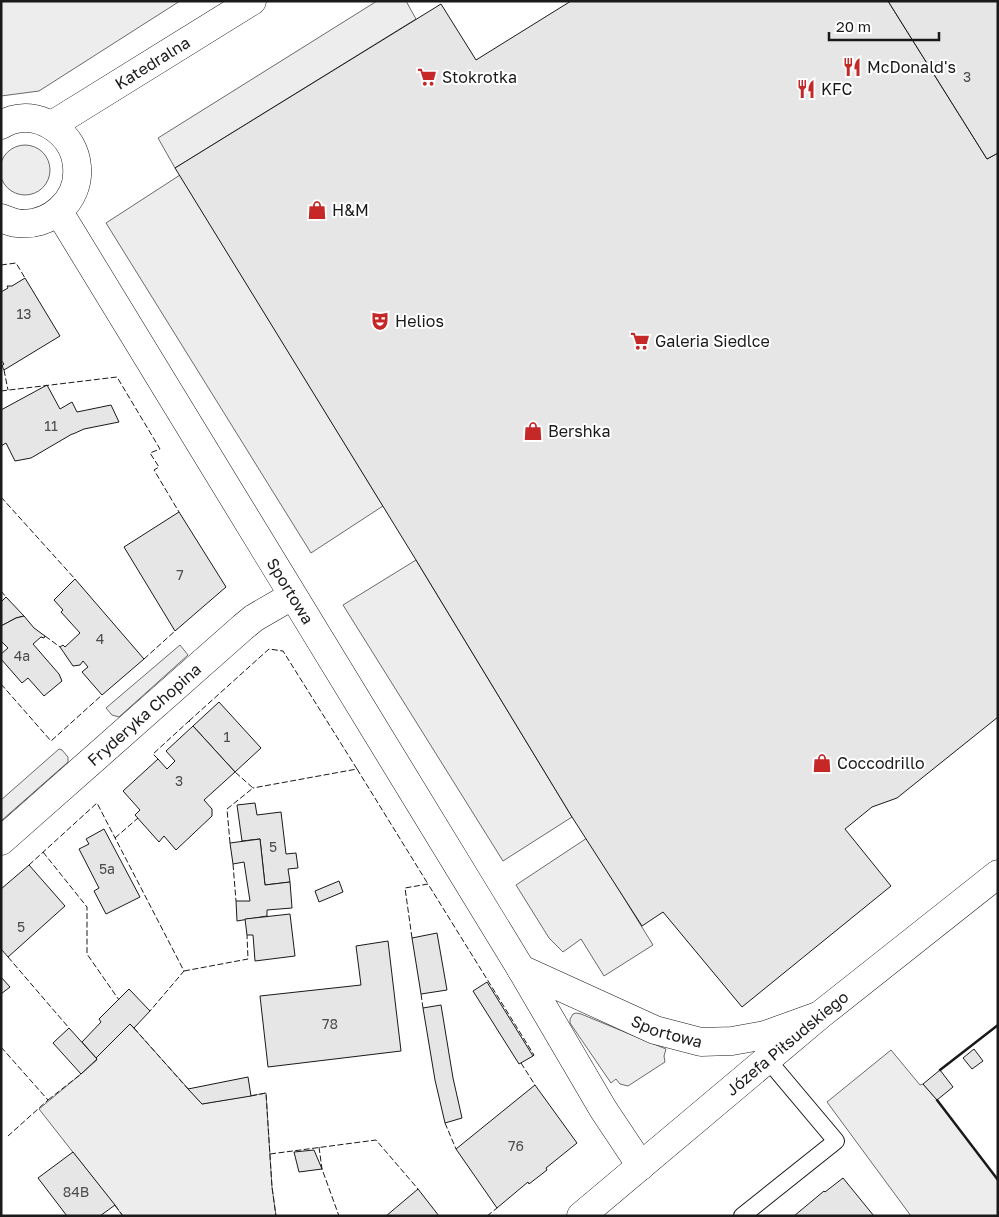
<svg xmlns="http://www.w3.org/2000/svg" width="999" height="1217" font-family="'Golos Text',sans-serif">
	<rect width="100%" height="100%" fill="#fff"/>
	<g fill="#ededed" stroke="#6a6a6a">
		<path d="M1,1H180L39,91L1,96Z"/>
		<path d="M377,1H406L416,19L175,168L158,138Z"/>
		<circle cx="25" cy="170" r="25"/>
		<path d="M180,175L383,506L311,553L106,223Z"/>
		<path d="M416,560L572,817L503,861L343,605Z"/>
		<path d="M180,645L188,655L119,717L112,715L106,708Z"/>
		<path d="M59,749L62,750L68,757V762L1,821V800Z"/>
		<path d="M587,838L653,945L604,976L581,939L563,952L549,938L516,885Z"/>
		<path d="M576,1013L581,1014L666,1049L664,1056L665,1062L628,1086L620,1084L616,1079L611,1083L570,1023V1019L573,1014Z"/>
		<path d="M130,1024L202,1104L266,1093L272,1187L276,1216H123L39,1109L81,1074L97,1060L96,1058Z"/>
		<path d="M891,1050L920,1085L923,1084L937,1100L998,1180V1216H911L827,1102Z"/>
	</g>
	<g fill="#e6e6e6" stroke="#1a1a1a">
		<path d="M571,1H888L987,159L998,153V717L897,798L872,807L845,829L891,886L742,1007L663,912L642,926L572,817L416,560L175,168L441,4L476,60Z"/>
		<path d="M888,1H998V153L987,159Z"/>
		<path d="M25,278L60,336L4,370L2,366L4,364L1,360V292L8,288L7,286H12Z"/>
		<path d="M47,385L60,409L72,402L77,412L111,405L119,422L84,429L73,434H72L31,458L15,461L6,443L1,446V410Z"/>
		<path d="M179,512L226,587L175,631L124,547Z"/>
		<path d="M75,579L144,659L102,695L82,672L88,667L83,661L80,665L73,666L60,647L63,645L65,647L80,633L61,612L63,610L54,600Z"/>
		<path d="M6,597L24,616L16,618L1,626V602Z"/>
		<path d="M24,616L34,628L45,636L44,638L41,637L33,644L59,674L62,681L44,696L28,678L22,683L1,659V654L8,648L1,641V626L16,618Z"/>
		<path d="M219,702L261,748L235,772L193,726Z"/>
		<path d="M193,726L235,772L204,800L212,809V816L176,850L164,836L159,842L135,815L140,810L123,791L158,759L167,769L175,761L166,751Z"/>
		<path d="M255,803L257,815L281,812L286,854L296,853L298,868L288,869L290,882L265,885L260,839L242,841L237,805Z"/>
		<path d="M104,829L140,897L106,914L94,891L99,888L79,849L89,844L86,839Z"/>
		<path d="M260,839L265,885L290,882L292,908L267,910V916L237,921L236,901H250L244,862L233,864L230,843Z"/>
		<path d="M29,865L65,906L8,957L1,949V889Z"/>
		<path d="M339,881L343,892L319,902L315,891Z"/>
		<path d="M290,914L295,956L255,961L253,935H247L245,919Z"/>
		<path d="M437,933L447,990L421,994L412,938Z"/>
		<path d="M388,941L401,1051L268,1067L260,996L361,985L356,946Z"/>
		<path d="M1,977L10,987L1,994Z"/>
		<path d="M487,982L533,1056L519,1064L473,991Z"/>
		<path d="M129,989L150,1011L134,1028L130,1024L96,1058L82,1042L101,1022L99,1019Z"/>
		<path d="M441,1005L453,1078L462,1118L445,1123L435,1080L423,1008Z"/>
		<path d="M69,1028L97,1059L81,1074L53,1043Z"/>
		<path d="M974,1049L983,1061L972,1069L963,1058Z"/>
		<path d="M940,1070L953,1087L937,1100L923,1084Z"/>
		<path d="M248,1077L251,1096L202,1104L188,1089Z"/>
		<path d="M535,1085L577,1143L546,1168L547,1170L529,1184L528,1182L497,1208L456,1149Z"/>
		<path d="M314,1150L322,1169L299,1172L294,1152Z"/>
		<path d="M73,1152L115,1205L100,1216H67L38,1178Z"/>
		<path d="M843,1178L874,1216H794L824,1191L825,1192Z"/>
		<path d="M418,1189L439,1216H386Z"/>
	</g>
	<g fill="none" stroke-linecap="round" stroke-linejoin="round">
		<g stroke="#1a1a1a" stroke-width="18">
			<path id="service" d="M742,1216L836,1141L767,1059"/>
		</g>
		<g stroke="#1a1a1a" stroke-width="29">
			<g id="minor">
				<path d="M1,125C5,123 8,121 12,120C42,111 75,135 77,167C80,201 49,228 16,223C11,222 6,220 1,218"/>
				<path id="s1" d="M52,125L252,1"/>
				<path id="s2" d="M59,212L521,969L603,1109L641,1166"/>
				<path id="s3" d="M1,841L243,627L254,618L292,596"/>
				<path id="s4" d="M521,969L655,1030L701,1042L732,1041L765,1035L818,1016"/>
			</g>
		</g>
		<g stroke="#1a1a1a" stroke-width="29">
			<g id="secondary">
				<path id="s5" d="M581,1216L820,1015L998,874"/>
			</g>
		</g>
		<use href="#service" stroke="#fff" stroke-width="16"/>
		<use href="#minor" stroke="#fff" stroke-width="28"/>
		<use href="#secondary" stroke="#fff" stroke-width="28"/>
		<g stroke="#1a1a1a" stroke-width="1" stroke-dasharray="6 2.5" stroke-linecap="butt">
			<path d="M1,265L16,263L25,278"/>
			<path d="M4,370L8,390"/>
			<path d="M1,391L117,377L160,449L150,453L159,467L154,470L179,512"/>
			<path d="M1,497L75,579"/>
			<path d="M1,591L6,597"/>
			<path d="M45,636L60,647"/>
			<path d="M144,659L175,631"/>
			<path d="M1,684L51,741L102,695"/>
			<path d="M189,721L269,649L283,651L357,769L253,788"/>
			<path d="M158,759L153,754L189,721L191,723"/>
			<path d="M357,769L428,884"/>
			<path d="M115,838L138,818"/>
			<path d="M230,843L227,809L253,788L235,772"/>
			<path d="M43,852L87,907V954L119,1000"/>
			<path d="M233,864L236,901"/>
			<path d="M29,865L97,803L184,971L150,1011"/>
			<path d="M412,938L405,888L428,884L534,1055L533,1056"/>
			<path d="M8,957L69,1028"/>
			<path d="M184,971L248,959L247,935"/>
			<path d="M421,994L423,1008"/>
			<path d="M134,1028L188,1089"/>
			<path d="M1,1047L48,1100L8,1136"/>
			<path d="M521,1063L535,1085"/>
			<path d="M251,1096L266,1093L272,1187L276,1216"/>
			<path d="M48,1100L81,1074"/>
			<path d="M445,1123L456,1149"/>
			<path d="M319,1147L322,1169L339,1216"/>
			<path d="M270,1154L376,1140L418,1189"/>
			<path d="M115,1205L123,1216"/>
			<path d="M487,1216L497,1208"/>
		</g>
		<g stroke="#1a1a1a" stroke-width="2.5">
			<path d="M940,1070L998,1025"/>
			<path d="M937,1100L998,1180"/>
		</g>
	</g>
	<defs>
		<g id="restaurant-bare" transform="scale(1.5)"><path d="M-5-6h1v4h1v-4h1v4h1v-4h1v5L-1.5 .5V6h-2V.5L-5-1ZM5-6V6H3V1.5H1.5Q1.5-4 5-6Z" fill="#c62828" stroke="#fff" stroke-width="2.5" paint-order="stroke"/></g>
		<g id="supermarket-bare" transform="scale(1.5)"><path d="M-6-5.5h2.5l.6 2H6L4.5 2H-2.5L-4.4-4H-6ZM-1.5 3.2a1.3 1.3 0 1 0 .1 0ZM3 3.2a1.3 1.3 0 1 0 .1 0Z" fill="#c62828" stroke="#fff" stroke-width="2.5" paint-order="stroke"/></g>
		<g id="shop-bare" transform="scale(1.5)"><path d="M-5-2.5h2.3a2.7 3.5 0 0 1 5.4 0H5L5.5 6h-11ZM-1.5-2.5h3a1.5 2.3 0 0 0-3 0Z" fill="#c62828" stroke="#fff" stroke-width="2.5" paint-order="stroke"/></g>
		<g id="theatre-bare" transform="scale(1.5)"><path d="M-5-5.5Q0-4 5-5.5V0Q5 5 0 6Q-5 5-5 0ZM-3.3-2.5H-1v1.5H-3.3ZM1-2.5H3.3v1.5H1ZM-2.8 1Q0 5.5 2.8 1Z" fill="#c62828" stroke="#fff" stroke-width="2.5" paint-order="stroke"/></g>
	</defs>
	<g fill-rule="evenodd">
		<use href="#restaurant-bare" x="852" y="67"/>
		<use href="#supermarket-bare" x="427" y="77"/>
		<use href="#restaurant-bare" x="806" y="89"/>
		<use href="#shop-bare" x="317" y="210"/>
		<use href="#theatre-bare" x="380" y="321"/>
		<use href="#supermarket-bare" x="640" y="341"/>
		<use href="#shop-bare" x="533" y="431"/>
		<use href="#shop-bare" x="822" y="763"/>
	</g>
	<g text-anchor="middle" stroke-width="4" stroke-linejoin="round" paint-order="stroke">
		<g font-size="14" fill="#4d4d4d">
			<text x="967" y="82">3</text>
			<text x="24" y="319">13</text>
			<text x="51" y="431">11</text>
			<text x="180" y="580">7</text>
			<text x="100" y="644">4</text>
			<text x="22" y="661">4a</text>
			<text x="227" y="742">1</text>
			<text x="179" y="786">3</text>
			<text x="273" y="852">5</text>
			<text x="107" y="874">5a</text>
			<text x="21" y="932">5</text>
			<text x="330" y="1029">78</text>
			<text x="516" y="1151">76</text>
			<text x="76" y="1197">84B</text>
		</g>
		<g font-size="16" fill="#1a1a1a" stroke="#fff">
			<text dy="6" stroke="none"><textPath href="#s1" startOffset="118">Katedralna</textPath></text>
			<text dy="6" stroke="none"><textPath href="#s2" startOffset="444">Sportowa</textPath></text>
			<text dy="6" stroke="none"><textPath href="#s3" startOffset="191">Fryderyka Chopina</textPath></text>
			<text dy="6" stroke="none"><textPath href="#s4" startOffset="159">Sportowa</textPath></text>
			<text dy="6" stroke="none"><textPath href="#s5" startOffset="269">Józefa Piłsudskiego</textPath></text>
		</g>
		<g font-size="16" fill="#1a1a1a" stroke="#fff" text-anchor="start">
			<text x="867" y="73">McDonald's</text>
			<text x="442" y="83">Stokrotka</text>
			<text x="821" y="95">KFC</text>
			<text x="332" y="216">H&amp;M</text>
			<text x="395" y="327">Helios</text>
			<text x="655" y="347">Galeria Siedlce</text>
			<text x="548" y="437">Bershka</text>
			<text x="837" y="769">Coccodrillo</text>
		</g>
	</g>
	<rect width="999" height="1217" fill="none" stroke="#1a1a1a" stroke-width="5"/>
	<path d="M829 32v8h110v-8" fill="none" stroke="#1a1a1a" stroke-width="2.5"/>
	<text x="836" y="32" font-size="15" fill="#1a1a1a" stroke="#ffffff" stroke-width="4" paint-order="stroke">20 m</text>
</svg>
